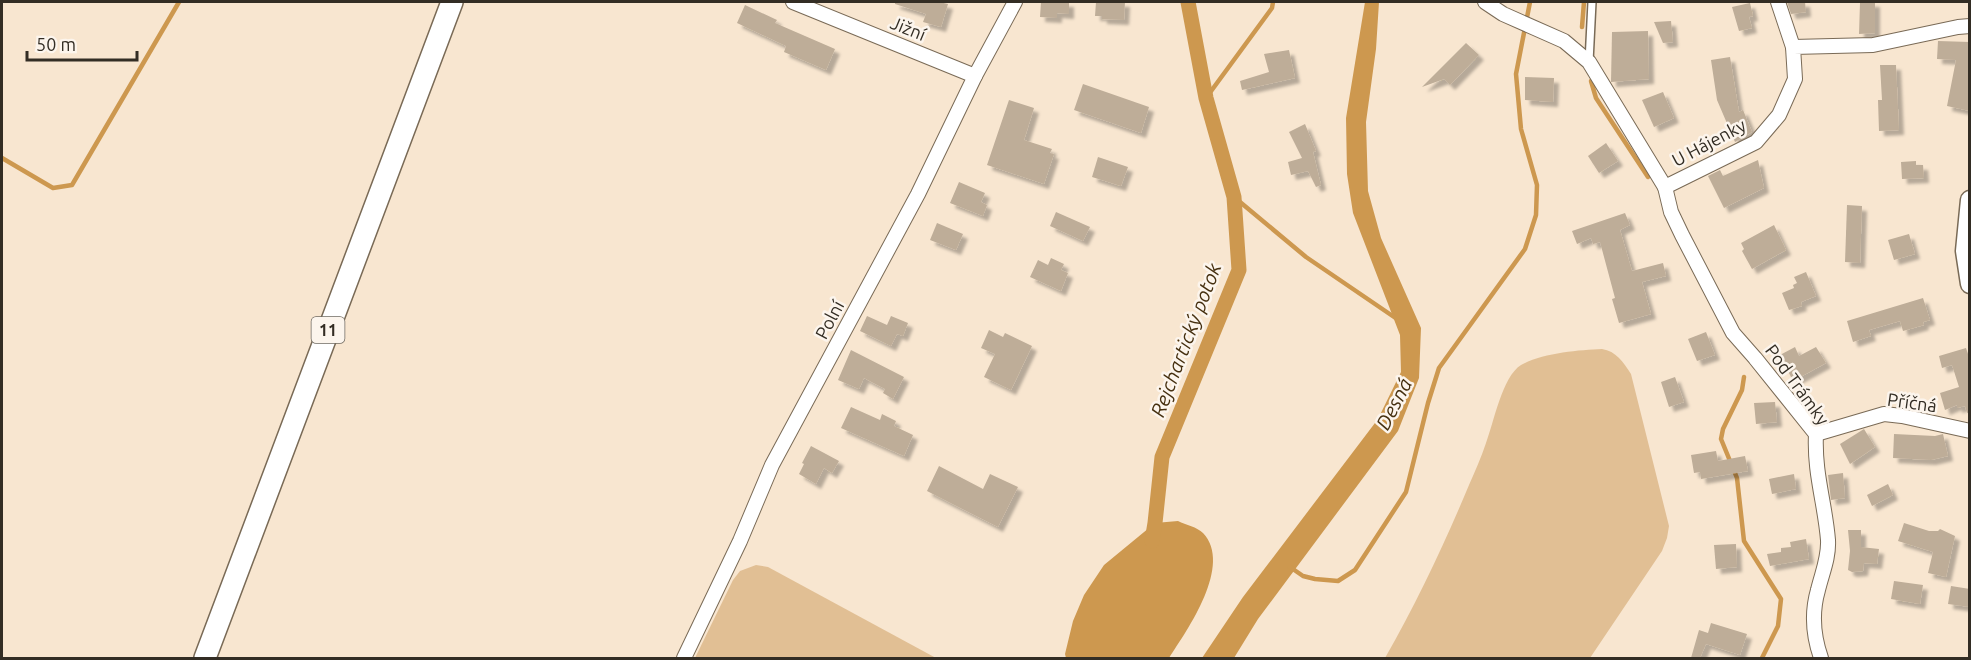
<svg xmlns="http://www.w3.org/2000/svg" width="1971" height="660" font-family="Ubuntu,sans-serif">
	<defs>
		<filter id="shadow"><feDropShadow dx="5" dy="5" stdDeviation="1.5" flood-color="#0004"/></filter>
	</defs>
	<rect width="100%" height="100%" fill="#f8e6d0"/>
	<g fill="#e1bf94">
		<path d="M1602,349C1616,351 1623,362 1631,374L1669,526L1667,538L1662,551L1590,658H1385C1417,602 1444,545 1469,485C1475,471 1481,458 1486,443C1494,422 1502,377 1521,365C1542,353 1579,350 1602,349Z"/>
		<path d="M756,565L768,567L936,658H695L733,580L740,571Z"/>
	</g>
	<g fill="#cd984f">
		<path d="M1365,2H1379L1376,49L1366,122L1368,191L1381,238L1421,328L1419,378L1398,431L1258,619L1234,658H1202L1243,597L1378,419L1401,372L1400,335L1353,213L1347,174L1346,118Z"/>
		<path d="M1178,521C1186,525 1197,527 1203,533C1233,565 1188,629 1169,658H1066L1065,654L1073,621L1084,595L1104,565L1155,523Z"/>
	</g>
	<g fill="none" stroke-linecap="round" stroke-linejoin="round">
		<g stroke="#cd984f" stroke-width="4.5">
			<path d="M1582,27L1584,2"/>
			<path d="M1591,81L1596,98L1648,177"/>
			<path d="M1206,98L1272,8L1273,2"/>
			<path d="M2,158L53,188L72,185L179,2"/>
			<path d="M1234,197L1306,257L1397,319"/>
			<path d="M1744,377L1742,390L1723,429L1721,439L1737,478L1744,541L1781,599L1778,626L1762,658"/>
			<path d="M1290,567L1303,576L1315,579L1338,581L1355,570L1406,492L1428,403L1439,368L1525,249L1536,215L1537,185L1521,129L1516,74L1530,2"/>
		</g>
		<path stroke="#cd984f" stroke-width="15" d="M1152,541L1155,523L1162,457L1239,270L1234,197L1206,98L1188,2"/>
	</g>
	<g fill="#bead98" filter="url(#shadow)">
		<path d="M895,2H939L948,4L941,27L923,22L926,14L895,4Z"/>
		<path d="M1041,2H1069V14L1057,13V18L1040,17Z"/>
		<path d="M1096,2H1125L1124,20L1102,19V16H1095Z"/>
		<path d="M1787,2H1805L1806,12L1791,14Z"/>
		<path d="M1860,2H1875V33L1859,34Z"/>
		<path d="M1750,3L1753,16L1749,17L1752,28L1739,31L1732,7Z"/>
		<path d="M745,5L777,20L775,23L835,49L826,70L784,52L786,46L737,23Z"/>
		<path d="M1671,21L1673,42L1663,43L1654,22Z"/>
		<path d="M1648,31L1649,79L1611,82L1612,32Z"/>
		<path d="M1938,41L1970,42V111L1947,106L1956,60L1937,59Z"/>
		<path d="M1466,43L1479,55L1450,85L1444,79L1422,87Z"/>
		<path d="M1289,50L1295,78L1242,90L1240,81L1269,72L1264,54Z"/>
		<path d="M1730,57L1739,112L1743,110L1752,132L1735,142L1717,100L1711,60Z"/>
		<path d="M1880,65H1896L1899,130L1879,131L1878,100H1882Z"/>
		<path d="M1525,77L1554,78L1553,102L1525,100Z"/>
		<path d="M1083,84L1149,107L1141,133L1074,110Z"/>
		<path d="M1663,92L1674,118L1654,127L1642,100Z"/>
		<path d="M1009,100L1034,108L1024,140L1052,149L1050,153L1054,154L1044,184L987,165Z"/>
		<path d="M1305,124L1316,151L1313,152L1321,185L1316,187L1308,171L1291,175L1288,162L1302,158L1289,132Z"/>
		<path d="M1606,143L1618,161L1599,173L1588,156Z"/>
		<path d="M1098,157L1128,167L1121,186L1092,177Z"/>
		<path d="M1758,160L1764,188L1724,208L1708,176L1720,170L1723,176Z"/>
		<path d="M1916,161V165H1923L1924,178L1902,179L1901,162Z"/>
		<path d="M959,182L985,193L981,202L987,205L983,216L950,203Z"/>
		<path d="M1847,205L1862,206L1860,263L1845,262Z"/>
		<path d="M1056,212L1090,227L1083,241L1050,226Z"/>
		<path d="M1625,213L1630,225L1620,230L1632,271L1663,263L1666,276L1642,282L1651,314L1619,323L1612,299L1615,298L1600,242L1593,244L1591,238L1577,244L1572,231Z"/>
		<path d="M937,223L963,234L956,250L930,240Z"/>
		<path d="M1774,225L1786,250L1752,269L1742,251L1744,249L1741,243Z"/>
		<path d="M1909,234L1915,254L1894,260L1888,240Z"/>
		<path d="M1051,258L1064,264L1061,270L1068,273L1061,291L1030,277L1038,260L1048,265Z"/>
		<path d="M1806,272L1816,296L1801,302L1802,306L1789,310L1782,293L1794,288L1793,285L1797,283L1794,277Z"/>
		<path d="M1923,298L1930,320L1923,322L1924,325L1903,331L1900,321L1869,330L1871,336L1853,342L1847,321Z"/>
		<path d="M867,316L887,325L891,316L908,323L903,336L897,334L891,346L860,331Z"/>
		<path d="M989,330L1003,337L1005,333L1032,346L1011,390L984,377L995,354L981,348Z"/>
		<path d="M1706,332L1715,355L1697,361L1688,339Z"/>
		<path d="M1795,347L1799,356L1816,347L1826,363L1793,381L1780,355Z"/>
		<path d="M1966,348L1970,360V412L1967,413L1965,406L1957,408V405L1945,410L1940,393L1959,387L1952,365L1942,368L1939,356Z"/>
		<path d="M851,350L904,377L893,399L883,393L885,389L864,378L859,389L838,380Z"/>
		<path d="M1675,377L1684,402L1669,407L1661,382Z"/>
		<path d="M1775,402L1777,422L1756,424L1754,403Z"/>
		<path d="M851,407L880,420L882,414L896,421L894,426L913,435L904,456L841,428Z"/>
		<path d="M1864,429L1875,447L1850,464L1840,444Z"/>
		<path d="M1894,434L1935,436L1943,434L1948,456L1931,460L1893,458Z"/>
		<path d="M811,446L839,461L832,473L824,468L816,484L799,474L804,464L802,463Z"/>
		<path d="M1716,451L1718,461L1745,456L1748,471L1701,479L1700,472L1694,473L1691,455Z"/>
		<path d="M939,466L983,489L990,474L1018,487L998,527L927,491Z"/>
		<path d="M1843,473L1845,498L1831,500L1828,475Z"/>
		<path d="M1794,474L1796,489L1772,494L1769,479Z"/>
		<path d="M1888,484L1893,495L1872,506L1867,495Z"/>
		<path d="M1904,523L1929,531H1938L1940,529L1955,536L1946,577L1928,573L1933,552L1898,541Z"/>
		<path d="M1848,530H1861V547L1879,549L1877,564L1864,563L1863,571L1852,572L1848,570L1850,551Z"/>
		<path d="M1806,539L1809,559L1770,566L1767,554L1781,552V548L1791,547L1790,542Z"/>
		<path d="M1736,544L1737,567L1716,569L1714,545Z"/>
		<path d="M1894,581L1923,585L1920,604L1891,599Z"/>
		<path d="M1951,586L1970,589V607L1948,604Z"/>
		<path d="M1711,623L1747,634L1740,655L1706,644L1700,658H1691L1699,630L1708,633Z"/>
	</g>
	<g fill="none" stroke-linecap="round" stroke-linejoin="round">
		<g stroke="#796a56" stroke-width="10">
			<path id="lane" d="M1589,62L1592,2"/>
		</g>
		<g stroke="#796a56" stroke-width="16">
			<g id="street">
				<path d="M793,2L975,76"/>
				<path d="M1485,2L1503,14L1564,41L1589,62L1665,187L1756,142L1779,115L1795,79L1793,47L1873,45L1958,27L1970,26"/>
				<path d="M1778,2L1793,47"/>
				<path d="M1665,187L1671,212L1682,235L1733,333L1755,358L1816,434C1814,473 1825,503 1828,540C1829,558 1822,573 1818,590C1811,614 1813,635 1821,658"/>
				<path d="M1816,434L1884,414L1902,416L1970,431"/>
				<path d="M684,658L740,541L772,465L918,194L975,76L1015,2"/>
			</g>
		</g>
		<g stroke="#796a56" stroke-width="21">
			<path id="secondary" d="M1970,200L1965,251L1970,284"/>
		</g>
		<g stroke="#796a56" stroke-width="24">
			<path id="primary" d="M205,658L452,2"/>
		</g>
		<use href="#lane" stroke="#fff" stroke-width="7"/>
		<use href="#street" stroke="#fff" stroke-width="14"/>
		<use href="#secondary" stroke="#fff" stroke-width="18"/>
		<use href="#primary" stroke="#fff" stroke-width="21"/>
	</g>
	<g text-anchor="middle" stroke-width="5" stroke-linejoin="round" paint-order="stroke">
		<rect fill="#fcf5ed" stroke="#6f6960" stroke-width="1.5" x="311.5" y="317" width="33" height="26" rx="4.5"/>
		<g font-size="16" font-weight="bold" fill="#332d24">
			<text x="328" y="336">11</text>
		</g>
		<g font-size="18" fill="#332d24" stroke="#fcf5ed">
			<text transform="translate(908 29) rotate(22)" y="6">Jižní</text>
			<text transform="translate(1709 143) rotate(-28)" y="6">U Hájenky</text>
			<text transform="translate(830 320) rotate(-62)" y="6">Polní</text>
			<text transform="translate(1797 385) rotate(54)" y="6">Pod Trámky</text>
			<text transform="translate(1912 403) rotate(8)" y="6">Příčná</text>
		</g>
		<g font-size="20" font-style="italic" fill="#463010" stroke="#fcf5ed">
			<text transform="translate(1186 340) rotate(-69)" y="7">Rejchartický potok</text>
			<text transform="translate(1394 404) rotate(-63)" y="7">Desná</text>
		</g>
	</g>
	<rect width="1971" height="660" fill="none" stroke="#332d24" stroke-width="6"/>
	<path d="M27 51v9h110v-9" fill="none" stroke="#332d24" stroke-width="3"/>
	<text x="36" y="51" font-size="18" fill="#332d24" stroke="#fcf5ed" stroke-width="4.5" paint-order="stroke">50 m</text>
</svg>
